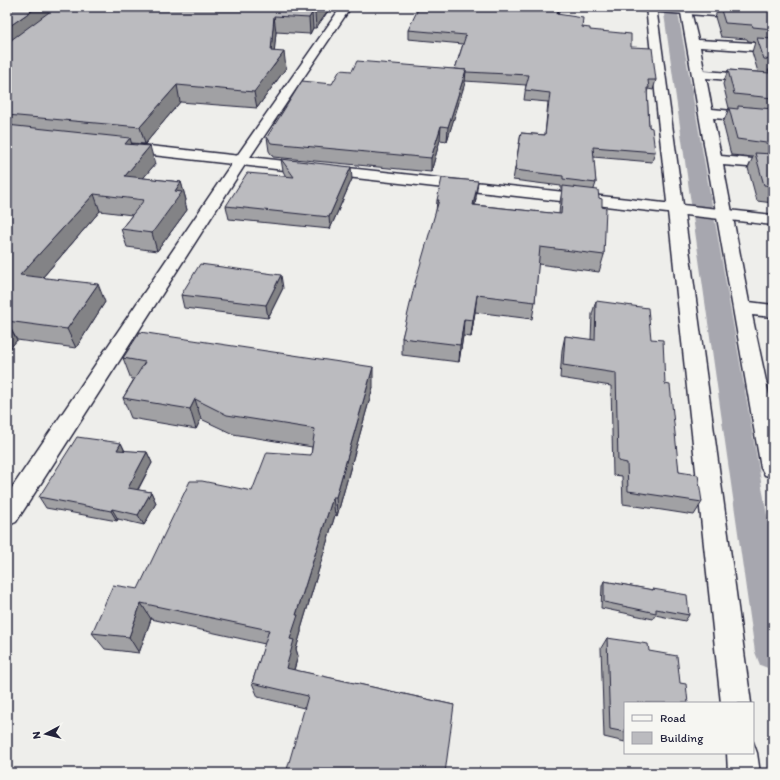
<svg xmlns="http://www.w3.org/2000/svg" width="780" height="780" font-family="Itim,sans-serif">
	<rect width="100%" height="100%" fill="#eeeeeb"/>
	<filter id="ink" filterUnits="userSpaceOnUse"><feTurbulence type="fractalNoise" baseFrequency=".025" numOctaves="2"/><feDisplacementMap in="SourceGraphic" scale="8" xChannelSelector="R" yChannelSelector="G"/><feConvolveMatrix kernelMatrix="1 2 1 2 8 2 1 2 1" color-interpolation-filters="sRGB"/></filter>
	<g filter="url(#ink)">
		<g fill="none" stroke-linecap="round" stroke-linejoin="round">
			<path fill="#a7a7af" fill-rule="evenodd" d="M663,7H677L773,549V670L760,665L755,652Z"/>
			<g stroke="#22223b" stroke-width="3">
				<g id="street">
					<path d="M341,7H351L248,160L16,522L7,526V495L234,160Z"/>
					<path d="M646,7H656L751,703H721Z"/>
					<path d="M680,7H690L698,40L773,44V52L700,47L704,71L773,76V84L706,78L712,109L773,115V123L713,118L721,156L773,161V169L723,165L749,302L773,305V317L752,315L773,414V477L765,475L761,468Z"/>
					<path d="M753,742L757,753L760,773H728L727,753H753Z"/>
				</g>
			</g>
			<g stroke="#22223b" stroke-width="3">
				<g id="secondary">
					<path d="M624,7H678L773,14V20L630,10Z"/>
					<path d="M122,143L773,215V225L117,151L114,148L117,145Z"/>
				</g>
			</g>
			<use href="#street" fill="#f6f6f2" fill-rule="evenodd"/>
			<use href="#secondary" fill="#f6f6f2" fill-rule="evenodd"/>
		</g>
		<g fill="#a1a1a4" stroke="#22223b">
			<path d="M7,7H331L316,28H313L310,34L276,32L274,52L286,68L257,108L180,102L145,144L131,143L132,144L155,164L143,178L181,182L186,200L185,202L187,210L157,251L127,247L121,229L132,215L100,211L43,277L105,302L76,348L17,340L7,352Z"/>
			<path d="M560,7L558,15L582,27L631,47L656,80L653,90L648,89L647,93L649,127L655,152L652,162L593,157L596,183L594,189L599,198L602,207L604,255L599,272L538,264L535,302L532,319L475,312L471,337L463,336L459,362L402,355V338L436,212L437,200L476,198L475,205L559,214L560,202L562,190H561V186L513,180L521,133L545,135L548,102L524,100L526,85L465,81L447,141L440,140L431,172L273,157L269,151L267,137L332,84L352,71L455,69L463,44L408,39V30L449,8Z"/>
			<path d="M712,7H773V203L757,201L748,168L753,157L731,155L723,123L729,108L723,84L728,70L758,72L752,52L755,42L748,41L747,39L721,37L715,17L718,8H713Z"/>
			<path d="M281,159L352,179L330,229L229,219L226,206L286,177L283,171Z"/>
			<path d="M283,288L268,318L184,308L181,295Z"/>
			<path d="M596,301L651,339L665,384L679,472L702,502L694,515L623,504L622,476L613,475L611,386L560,378L562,350L565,336L591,340L592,314Z"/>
			<path d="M123,358L373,387L337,516L335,515L301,629V632L296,649L298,656L294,670L454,705L304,708L258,697L252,683L265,644L151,619L139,653L105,649L92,633L138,589L252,491L311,455L312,447L233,434L201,419L196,429L131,418L123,398L134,379H131Z"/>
			<path d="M121,443L125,451L147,452L152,463L138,490L151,492L156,503L144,525L118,519L117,521L46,508L39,497Z"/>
			<path d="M604,581L652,590L653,589L689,615L685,621L655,615L653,619L601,608L602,586Z"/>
			<path d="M607,638L649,651L680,683L625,703V742L604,737L601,648Z"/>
		</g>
		<g fill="#838386" stroke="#22223b">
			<path d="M37,7H63L7,47V28Z"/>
			<path d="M319,7H331L316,28L315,13Z"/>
			<path d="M559,7H560L555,23L557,14Z"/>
			<path d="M312,13L313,28L310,34L309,18Z"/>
			<path d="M274,16L276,32L273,67L284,52L286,68L257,108L254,92L271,51Z"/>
			<path d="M466,70L465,83L447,141L448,127Z"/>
			<path d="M177,85L180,102L145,144L140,127Z"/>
			<path d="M441,126L440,140L431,172V158Z"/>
			<path d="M130,138L135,155L125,144Z"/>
			<path d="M150,146L155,164L130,194L125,176Z"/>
			<path d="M351,167L352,179L330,229L329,217Z"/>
			<path d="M478,181L476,198L471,222L473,205Z"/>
			<path d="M181,182L186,200L185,202L187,210L157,251L152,233L175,191Z"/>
			<path d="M94,194L100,211L29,293L20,275Z"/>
			<path d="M281,275L283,288L268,318L266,305Z"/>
			<path d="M98,284L105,302L76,348L67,329Z"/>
			<path d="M477,295L475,312L471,337L473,320Z"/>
			<path d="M464,319L463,336L459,362L460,345Z"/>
			<path d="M7,322L17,340L7,352Z"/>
			<path d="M373,367V387L337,516L336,497Z"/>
			<path d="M195,399L201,419L196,429L190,409Z"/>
			<path d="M121,443L126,454L117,450Z"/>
			<path d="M147,452L152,463L133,498L128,488Z"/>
			<path d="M151,492L156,503L144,525L138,515Z"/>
			<path d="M333,497L335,515L301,629V632L296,649L298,656L290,683L286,668L290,639L296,615Z"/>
			<path d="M112,509L118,519L117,521L111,511Z"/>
			<path d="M141,603L151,619L139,653L129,637Z"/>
		</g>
		<g fill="#bbbbbf" stroke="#22223b">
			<path d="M7,7H37L7,28Z"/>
			<path d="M56,7H319L315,13H312L309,18L274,16L271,51L284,52L254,92L177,85L140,127L7,115V43Z"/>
			<path d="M419,7H559L557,14L583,18L582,27L590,28V30L631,34V47L652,48L656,80H648L649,88H647L649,127L652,128L655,152L593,147L596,183L563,179V176L515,170L521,133L545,135L550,93L525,90L529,75L466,72V70L455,69L466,35L408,30Z"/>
			<path d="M720,7H762L773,8V29L753,27L752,25L725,23Z"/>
			<path d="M757,38L773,39V60L764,59Z"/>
			<path d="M357,61L466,70L448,127L441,126L431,158L271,143L267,137L302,81L332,84L340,70L352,71Z"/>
			<path d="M728,70L770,73L768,70H773V98L734,94Z"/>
			<path d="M738,106L773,109V144L737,139L729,108L738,109Z"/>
			<path d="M7,125L130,138L125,144L150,146L125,176L181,182L175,191L182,192L152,233L121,229L144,200L94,194L20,275L98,284L67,329L7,321Z"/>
			<path d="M755,153L773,154V186L764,185Z"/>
			<path d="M281,159L351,167L329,217L226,206L247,173L294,177Z"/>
			<path d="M442,178L478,181L473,205L561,214L563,186L598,190L599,198L602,199V207L606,208L604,255L540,247L535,302L477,295L473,320L464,319L460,345L402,338L415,283L439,200H437Z"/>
			<path d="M200,264L281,275L266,305L181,295Z"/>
			<path d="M596,301L648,308L651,339L663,340L665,384L670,385L679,472L698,475L702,502L628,491L627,463L618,461L616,373L563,365L565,336L595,340Z"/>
			<path d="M140,332L373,367L336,497H333L296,615H298L290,639L294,640L286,668L454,705L445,773H286L308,696L252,683L269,630L141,603L129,637L92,633L113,585L138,589L190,481H202L252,491L267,452L311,455L315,429L227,415L195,399L190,409L123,398L145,362L123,358Z"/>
			<path d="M77,437L121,443L117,450L147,452L128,488L151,492L138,515L112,509L111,511L39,497Z"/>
			<path d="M604,581L653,590V589L687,595L689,615L656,609V613L604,602Z"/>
			<path d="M607,638L648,644L649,651L677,656L680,683L686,684L688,703H625V732L610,729Z"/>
		</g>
	</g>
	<rect width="780" height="780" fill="none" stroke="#f6f6f2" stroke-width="24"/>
	<rect x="12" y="12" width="756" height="756" fill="none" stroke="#22223b" stroke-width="1.5" filter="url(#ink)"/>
	<rect x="624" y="702" width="130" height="52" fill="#f6f6f2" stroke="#a1a1a9"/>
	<rect x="632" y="715" width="20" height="6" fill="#f6f6f2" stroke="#a1a1a9"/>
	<text x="660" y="722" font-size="12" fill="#22223b">Road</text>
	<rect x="632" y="732" width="20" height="12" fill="#bbbbbf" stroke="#a1a1a9"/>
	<text x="660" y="742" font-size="12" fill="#22223b">Building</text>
	<g transform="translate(46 734) rotate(263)" stroke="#f6f6f2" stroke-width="3" paint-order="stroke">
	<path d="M0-3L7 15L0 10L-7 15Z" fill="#22223b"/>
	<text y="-6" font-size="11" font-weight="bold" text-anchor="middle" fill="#22223b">N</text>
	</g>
</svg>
